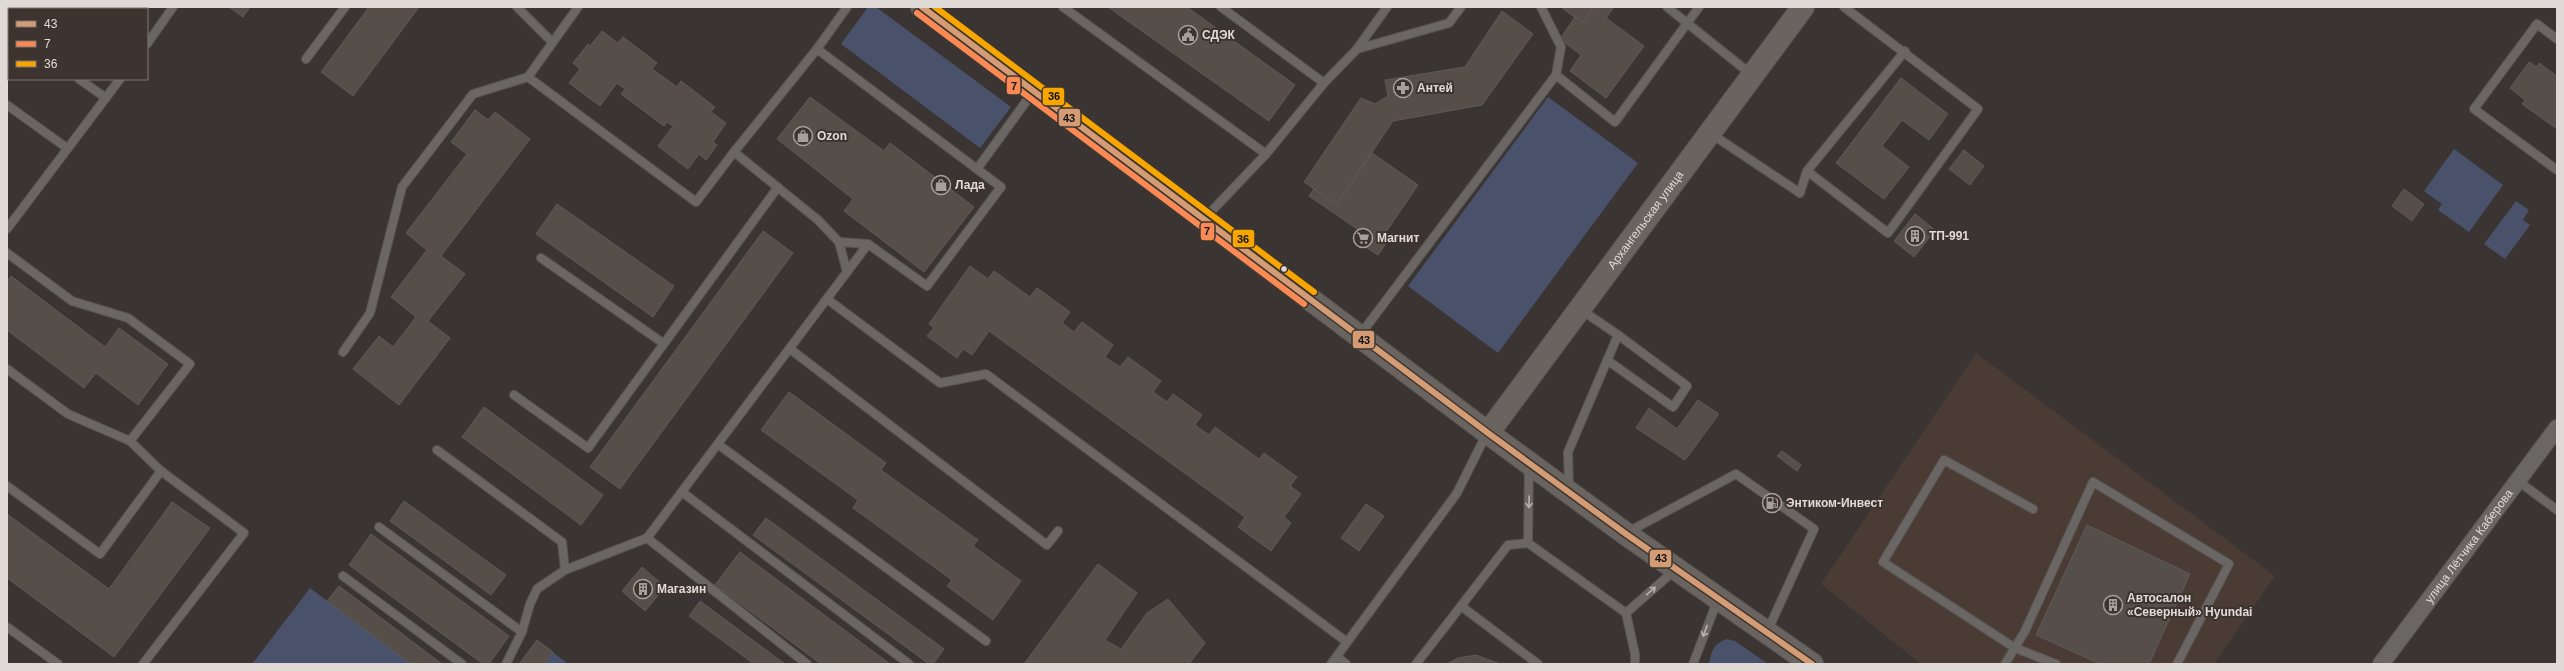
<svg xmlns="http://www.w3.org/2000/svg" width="2564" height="671" font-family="Arial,sans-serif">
	<rect width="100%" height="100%" fill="#3a3532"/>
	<path fill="#4a3c35" d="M1976,353L2275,576L2214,664H1921L1821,584Z"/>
	<g fill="#4a516b">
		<path d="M868,7H876L1011,107L980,148L841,44Z"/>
		<path d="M1548,97L1638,163L1498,353L1408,286Z"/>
		<path d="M2454,149L2503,185L2469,232L2438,210L2442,204L2424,191Z"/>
		<path d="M2516,201L2529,210L2523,220L2530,225L2505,259L2484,244Z"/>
		<path d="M310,588L411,664H252Z"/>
		<path d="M1727,639L1735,641L1768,664H1709C1711,651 1714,643 1727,639Z"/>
		<path d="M553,652L568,664H544Z"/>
	</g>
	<g fill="#564e49" stroke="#5e5a58">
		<path d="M11,7H83L82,9H9Z"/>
		<path d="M229,7H250L243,17Z"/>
		<path d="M369,7H419L353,96L321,72Z"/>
		<path d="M1108,7H1187L1295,85L1269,121Z"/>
		<path d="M1561,7H1594L1582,23Z"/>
		<path d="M1594,7H1614L1606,18L1644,46L1606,98L1570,71L1581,55L1560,39L1575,17L1582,23Z"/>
		<path d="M1502,11L1533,34L1482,105L1393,121L1337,204L1304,182L1361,98L1375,104L1388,96L1385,80L1465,67Z"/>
		<path d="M602,31L618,43L623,37L657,63L652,69L677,87L681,81L715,107L711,112L726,123L713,142L717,145L706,160L699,154L688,169L658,146L673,126L667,122L664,126L621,94L625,89L617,83L600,106L569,83L580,69L573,63L588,44L590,46Z"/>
		<path d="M2529,62L2537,67L2539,63L2557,76V129L2522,104L2525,100L2510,88Z"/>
		<path d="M1901,78L1948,114L1929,140L1902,120L1882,146L1909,167L1884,199L1836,163Z"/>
		<path d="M810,97L884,151L890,143L974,207L924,272L844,211L853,199L777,139Z"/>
		<path d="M475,110L488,120L495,112L530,139L441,256L465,274L428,321L450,338L399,405L353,369L379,336L393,347L416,317L391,297L427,250L406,233L467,154L451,142Z"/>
		<path d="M1964,150L1984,166L1970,185L1949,169Z"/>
		<path d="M1372,153L1418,185L1386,232L1391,236L1378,255L1363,245L1369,237L1309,196L1314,189L1337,204Z"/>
		<path d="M2404,189L2424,204L2412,221L2392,206Z"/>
		<path d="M557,204L674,286L653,317L536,234Z"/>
		<path d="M1915,214L1935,230L1914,257L1894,241Z"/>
		<path d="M763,231L793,253L620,489L590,467Z"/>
		<path d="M970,266L988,279L994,271L1030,297L1037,288L1070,312L1062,323L1074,332L1082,322L1113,345L1105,357L1120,367L1128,357L1161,381L1153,392L1167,402L1173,394L1202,415L1195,425L1209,435L1215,427L1259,459L1264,453L1297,477L1290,486L1301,494L1284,517L1291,523L1271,551L1238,527L1245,517L989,331L972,355L963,349L957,358L927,336L934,328L929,324Z"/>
		<path d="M11,276L105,347L119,328L168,364L138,405L96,373L84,388L7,330V282Z"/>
		<path d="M789,392L886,463L881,470L978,540L973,546L1021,581L993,620L947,586L952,580L853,508L858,500L761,430Z"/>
		<path d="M1698,400L1719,414L1685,460L1636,428L1649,408L1677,429Z"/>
		<path d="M484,407L603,495L581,525L462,437Z"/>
		<path d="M1782,451L1801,465L1797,471L1777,456Z"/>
		<path d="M404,501L506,575L491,595L390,521Z"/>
		<path d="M172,502L210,528L114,657L7,578V514L109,589Z"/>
		<path d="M1366,504L1384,516L1359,551L1341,538Z"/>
		<path d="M766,518L944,649L933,664H929L753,535Z"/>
		<path d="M2087,525L2190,574L2149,664H2100L2036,635Z"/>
		<path d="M371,534L509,636L489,664H483L349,565Z"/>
		<path d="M740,552L890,664H821L715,585Z"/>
		<path d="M1098,564L1137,593L1105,640L1121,649L1147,613L1168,599L1205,643L1189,664H1024Z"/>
		<path d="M642,567L665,587L645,611L622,591Z"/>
		<path d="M339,586L442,664H411L327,601Z"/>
		<path d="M700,601L785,664H754L689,616Z"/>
		<path d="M537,640L553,652L544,664H519Z"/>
		<path d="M1476,655L1500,664H1447L1458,658Z"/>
	</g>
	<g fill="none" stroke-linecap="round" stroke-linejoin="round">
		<g stroke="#575350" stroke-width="10">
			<g id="lane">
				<path d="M517,7L552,42"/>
				<path d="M1063,7L1266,154"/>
				<path d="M1221,7L1324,83"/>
				<path d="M1541,7L1561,47L1556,75"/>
				<path d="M1667,7L1752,75"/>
				<path d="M106,9L108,7"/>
				<path d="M2557,39L2537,24L2474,109L2557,170"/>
				<path d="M147,44L173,7"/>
				<path d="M817,49L977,169L1033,92"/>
				<path d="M1357,49L1387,7"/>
				<path d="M306,59L345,7"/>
				<path d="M528,77L696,202L734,152"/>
				<path d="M79,79L106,98"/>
				<path d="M7,105L67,148"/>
				<path d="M1710,133L1800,193L1807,171L1905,51"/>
				<path d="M1807,171L1888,233L1978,109L1844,7"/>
				<path d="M1205,218L1266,154L1324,83L1357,49L1449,23L1461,7"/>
				<path d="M7,229L120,79"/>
				<path d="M839,242L868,244"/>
				<path d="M7,253L72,301L128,318L190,364L130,441L161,471L100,554L7,486"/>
				<path d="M541,258L663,343"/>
				<path d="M847,272L868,244L927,286L1001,187L977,169"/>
				<path d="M827,299L940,383L986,374L1347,642"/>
				<path d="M1360,335L1556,75L1615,122L1699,7"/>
				<path d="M790,349L1047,545L1058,531"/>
				<path d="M343,352L370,313L402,187L473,94L528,77L578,7"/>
				<path d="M1607,360L1673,407L1687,386L1618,335"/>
				<path d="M7,369L68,414L130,441"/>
				<path d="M514,395L588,448L778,187"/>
				<path d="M719,445L986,641"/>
				<path d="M437,450L562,542L565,570"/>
				<path d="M2518,481L2557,510"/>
				<path d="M1569,489L1568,452L1618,335L1580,309"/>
				<path d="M682,492L909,664"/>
				<path d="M2033,509L1944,460L1883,562L2015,648L2056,664"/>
				<path d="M379,527L522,632L506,664"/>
				<path d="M1628,532L1736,474L1814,529L1767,632"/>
				<path d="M647,538L807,664"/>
				<path d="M1528,543L1529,466"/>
				<path d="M343,576L462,664"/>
				<path d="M1461,606L1508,545L1528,543L1626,613L1635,654V664"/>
				<path d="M1626,613L1675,570"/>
				<path d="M7,627L58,664"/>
				<path d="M522,632L530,604L537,589L565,570L647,538L847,272L839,242L818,220L734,152L817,49L847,7"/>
				<path d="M1337,657L1346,664"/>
				<path d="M143,664L244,533L161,471"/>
				<path d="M1331,664L1457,493L1487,433"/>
				<path d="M1416,664L1461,606L1538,664"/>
				<path d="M1693,664L1718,599"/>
				<path d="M2005,664L2025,631L2093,482L2229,564L2177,664"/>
			</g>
		</g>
		<g stroke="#575350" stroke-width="18">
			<g id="street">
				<path id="s1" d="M2381,664L2557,428"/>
			</g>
		</g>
		<g stroke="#575350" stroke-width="24">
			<g id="secondary">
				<path d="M922,7L1488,433L1626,534L1812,664"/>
				<path id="s2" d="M1488,433L1803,7"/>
			</g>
		</g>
		<use href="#lane" stroke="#6a6664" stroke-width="8"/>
		<use href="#street" stroke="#6a6664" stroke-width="16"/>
		<use href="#secondary" stroke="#6a6461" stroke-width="22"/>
		<g stroke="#3e342f" stroke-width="9">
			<path id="bus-1" d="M922,7L1488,433L1626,534L1812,664"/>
		</g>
		<g stroke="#3e342f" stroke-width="9">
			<path id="bus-2" d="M917,13L1304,304"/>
		</g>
		<g stroke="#3e342f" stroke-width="9">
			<path id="bus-3" d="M935,7L1314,292"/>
		</g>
		<use href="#bus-1" stroke="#d39c74" stroke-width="6"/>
		<use href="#bus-2" stroke="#f98a56" stroke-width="6"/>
		<use href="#bus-3" stroke="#f7a600" stroke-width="6"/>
	</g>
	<defs><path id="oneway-shaft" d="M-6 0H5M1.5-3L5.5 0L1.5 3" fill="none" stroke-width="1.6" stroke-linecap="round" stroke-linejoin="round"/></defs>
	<g stroke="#b7b1af">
		<use href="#oneway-shaft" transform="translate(1529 502) rotate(91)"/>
		<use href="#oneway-shaft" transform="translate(1651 591) rotate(-41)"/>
		<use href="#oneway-shaft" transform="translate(1705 631) rotate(111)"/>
	</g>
	<defs>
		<g id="civic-ring" transform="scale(1)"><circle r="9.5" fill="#3e342f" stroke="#a6a09d" stroke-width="1.5"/><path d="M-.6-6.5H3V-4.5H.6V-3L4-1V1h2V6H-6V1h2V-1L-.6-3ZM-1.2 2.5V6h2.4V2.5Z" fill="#a6a09d"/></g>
		<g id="pharmacy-ring" transform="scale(1)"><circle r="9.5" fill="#3e342f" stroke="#a6a09d" stroke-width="1.5"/><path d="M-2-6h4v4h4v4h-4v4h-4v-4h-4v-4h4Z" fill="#a6a09d"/></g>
		<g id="shop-ring" transform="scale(1)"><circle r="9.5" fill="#3e342f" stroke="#a6a09d" stroke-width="1.5"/><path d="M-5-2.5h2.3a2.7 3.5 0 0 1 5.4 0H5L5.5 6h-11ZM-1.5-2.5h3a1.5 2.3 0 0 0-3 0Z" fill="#a6a09d"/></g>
		<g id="building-ring" transform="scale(1)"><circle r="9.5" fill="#3e342f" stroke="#a6a09d" stroke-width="1.5"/><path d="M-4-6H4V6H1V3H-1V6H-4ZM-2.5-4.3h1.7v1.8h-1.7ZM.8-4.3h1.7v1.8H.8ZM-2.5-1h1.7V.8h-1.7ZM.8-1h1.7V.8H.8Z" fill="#a6a09d"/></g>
		<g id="supermarket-ring" transform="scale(1)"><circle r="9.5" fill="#3e342f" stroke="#a6a09d" stroke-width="1.5"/><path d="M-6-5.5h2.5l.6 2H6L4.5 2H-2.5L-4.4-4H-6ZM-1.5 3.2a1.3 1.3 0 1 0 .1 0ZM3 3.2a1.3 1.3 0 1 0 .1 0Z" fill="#a6a09d"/></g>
		<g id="fuel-ring" transform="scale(1)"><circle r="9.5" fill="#3e342f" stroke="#a6a09d" stroke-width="1.5"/><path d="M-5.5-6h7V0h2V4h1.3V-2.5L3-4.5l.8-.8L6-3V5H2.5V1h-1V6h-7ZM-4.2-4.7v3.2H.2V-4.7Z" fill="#a6a09d"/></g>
	</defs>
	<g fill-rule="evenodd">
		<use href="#civic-ring" x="1188" y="35"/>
		<use href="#pharmacy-ring" x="1403" y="88"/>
		<use href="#shop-ring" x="803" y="136"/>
		<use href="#shop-ring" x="941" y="185"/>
		<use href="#building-ring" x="1915" y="236"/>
		<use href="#supermarket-ring" x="1363" y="238"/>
		<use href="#fuel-ring" x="1772" y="503"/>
		<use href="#building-ring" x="643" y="589"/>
		<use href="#building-ring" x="2113" y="605"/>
	</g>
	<circle fill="#e0dad7" stroke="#3e342f" stroke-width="1.5" cx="1284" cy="269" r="3.5"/>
	<g text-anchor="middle" stroke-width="4" stroke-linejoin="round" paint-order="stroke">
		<g font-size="12" font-weight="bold" fill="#e0dad7" stroke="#3e342f" text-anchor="start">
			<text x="1202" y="39">СДЭК</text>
			<text x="1417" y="92">Антей</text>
			<text x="817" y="140">Ozon</text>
			<text x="955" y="189">Лада</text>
			<text x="1929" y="240">ТП-991</text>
			<text x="1377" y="242">Магнит</text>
			<text x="1786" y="507">Энтиком-Инвест</text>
			<text x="657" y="593">Магазин</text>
			<text x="2127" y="602">Автосалон<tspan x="2127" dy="14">«Северный» Hyundai</tspan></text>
		</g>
		<g font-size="12" fill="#e0dad7" stroke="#3e342f">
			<text dy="4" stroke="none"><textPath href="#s2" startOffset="265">Архангельская улица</textPath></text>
			<text dy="4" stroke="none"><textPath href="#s1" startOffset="147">улица Лётчика Каберова</textPath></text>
		</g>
	</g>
	<g stroke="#3e342f" stroke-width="1.5">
		<rect x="1006" y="76" width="15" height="19" rx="4" fill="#f98a56"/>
		<rect x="1042" y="87" width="23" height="19" rx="4" fill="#f7a600"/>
		<rect x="1058" y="108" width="23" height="19" rx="4" fill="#d39c74"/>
		<rect x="1200" y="222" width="15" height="19" rx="4" fill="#f98a56"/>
		<rect x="1232" y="229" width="23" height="19" rx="4" fill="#f7a600"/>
		<rect x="1352" y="330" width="23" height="19" rx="4" fill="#d39c74"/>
		<rect x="1649" y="549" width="23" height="19" rx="4" fill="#d39c74"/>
	</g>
	<g font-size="11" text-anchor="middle" font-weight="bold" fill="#111">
		<text x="1014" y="90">7</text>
		<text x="1054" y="100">36</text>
		<text x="1069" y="122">43</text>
		<text x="1207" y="235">7</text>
		<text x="1243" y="243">36</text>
		<text x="1364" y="344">43</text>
		<text x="1661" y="562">43</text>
	</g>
	<rect width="2564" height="671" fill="none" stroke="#e0dad7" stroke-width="16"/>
	<rect x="8" y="8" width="140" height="72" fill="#3e342f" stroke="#7f7672"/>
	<rect x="16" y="21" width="20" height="6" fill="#d39c74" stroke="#7f7672"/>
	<text x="44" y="28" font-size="12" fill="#e0dad7">43</text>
	<rect x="16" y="41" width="20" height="6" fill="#f98a56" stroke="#7f7672"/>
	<text x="44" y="48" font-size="12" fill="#e0dad7">7</text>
	<rect x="16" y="61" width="20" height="6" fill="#f7a600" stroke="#7f7672"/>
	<text x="44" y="68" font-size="12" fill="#e0dad7">36</text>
</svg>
